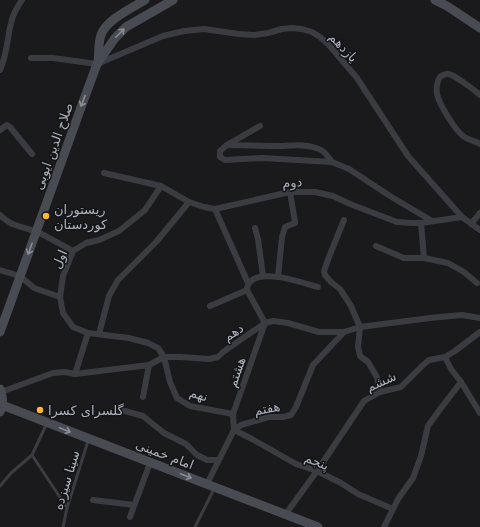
<svg xmlns="http://www.w3.org/2000/svg" width="480" height="527" font-family="'DejaVu Sans','Noto Naskh Arabic',sans-serif">
	<rect width="100%" height="100%" fill="#1a1a1d"/>
	<g fill="none" stroke-linecap="round" stroke-linejoin="round">
		<g stroke="#3b3c42" stroke-width="3">
			<path d="M32,455L67,508"/>
			<path d="M0,486L11,473L32,455L47,423"/>
			<path d="M63,527L67,508L88,441"/>
			<path d="M195,527L214,489"/>
		</g>
		<g stroke="#3b3c42" stroke-width="6">
			<path d="M31,58H53L97,64L163,36L184,31L204,29L239,34L254,35L268,33L282,29L292,28L302,29L312,32L320,37L328,44L357,78L408,156L462,217"/>
			<path d="M0,70C7,55 7,39 11,23C13,14 17,7 22,0"/>
			<path d="M480,95C474,90 456,76 449,74C446,73 443,75 440,77C437,81 436,89 437,94C439,104 455,130 463,136C468,140 475,141 480,144"/>
			<path d="M260,126L227,145L220,151V157L225,160L262,158L332,162L349,169L390,196L432,221"/>
			<path d="M0,130L7,125L10,127L32,154"/>
			<path d="M227,145C243,145 259,146 275,146C289,146 305,143 319,149C325,151 328,157 332,162"/>
			<path d="M104,173L161,186L189,202L204,207L215,209L290,192H315L333,196L350,204L397,222L411,223H421L462,217L480,230"/>
			<path d="M161,186L145,210L119,231L99,240L86,243L73,251L63,276L60,297L63,313L73,327L88,333L129,338L148,343L158,348L164,357L170,382L177,398L190,406L233,414"/>
			<path d="M215,209L248,283"/>
			<path d="M0,215C10,226 24,227 37,232C49,237 61,245 73,251"/>
			<path d="M344,220L329,257L324,271L325,275L331,282L340,289L351,306L360,327L358,347L360,356L368,362L377,377L380,392"/>
			<path d="M421,223L424,258"/>
			<path d="M471,224L480,213"/>
			<path d="M255,228L258,239L263,276"/>
			<path d="M376,246L404,258H424L448,263L464,272L477,283"/>
			<path d="M0,270L20,276L34,288L60,297"/>
			<path d="M278,277L282,237L285,227L295,223V222L290,192"/>
			<path d="M318,287C303,283 262,268 250,282C248,284 247,287 247,290L265,323L233,414L234,430L252,439L296,464L317,471L341,483L358,494L393,509"/>
			<path d="M210,306L247,290"/>
			<path d="M99,334L109,296L118,280L157,241L189,202"/>
			<path d="M445,357L451,369L461,382L480,413"/>
			<path d="M75,374L88,333"/>
			<path d="M1,392L53,373L65,372L75,374L149,365L164,357H180L209,359L218,357L223,352L265,323L273,321L288,323L319,332H344L360,327L430,318L462,315L480,318"/>
			<path d="M143,397L149,365"/>
			<path d="M121,410L143,416L164,433L186,444L197,455L207,460H218"/>
			<path d="M207,484L234,430L241,425L269,417H283L291,415L296,407L313,365L344,332"/>
			<path d="M93,500L134,505"/>
			<path d="M285,515L317,471L364,401L380,392L401,387L422,366L429,360L445,357L455,351L480,332"/>
			<path d="M130,517L150,463"/>
			<path d="M384,527L398,499L413,478L421,456L428,426L441,408L461,382"/>
		</g>
		<g stroke="#484b52" stroke-width="9">
			<path d="M435,0L447,6L480,28"/>
			<path d="M98,63C99,54 98,43 101,35C106,20 132,8 145,0"/>
			<path d="M0,332L79,113L97,64L115,38L126,27L173,0"/>
			<path d="M0,389C4,397 3,404 0,412"/>
			<path d="M2,405L318,527"/>
		</g>
	</g>
	<defs><path id="oneway-shaft" d="M-6 0H5M1.5-3L5.5 0L1.5 3" fill="none" stroke-width="1.6" stroke-linecap="round" stroke-linejoin="round"/></defs>
	<g stroke="#888d98">
		<use href="#oneway-shaft" transform="translate(120 33) rotate(-45)"/>
		<use href="#oneway-shaft" transform="translate(83 101) rotate(111)"/>
		<use href="#oneway-shaft" transform="translate(30 249) rotate(110)"/>
		<use href="#oneway-shaft" transform="translate(65 430) rotate(21)"/>
		<use href="#oneway-shaft" transform="translate(186 476) rotate(21)"/>
	</g>
	<g fill="#ffb630" stroke="#151518" stroke-width="1.5">
		<circle cx="46" cy="216" r="4"/>
		<circle cx="40" cy="410" r="4"/>
	</g>
	<g text-anchor="middle" stroke-width="3" stroke-linejoin="round" paint-order="stroke">
		<g font-size="13" fill="#abb1bd" stroke="#151518">
			<text transform="translate(344 47) rotate(47)" y="5">یازدهم</text>
			<text transform="translate(53 146) rotate(-70)" y="5">صلاح الدین ایوبی</text>
			<text transform="translate(292 182) rotate(-5)" y="5">دوم</text>
			<text transform="translate(59 259) rotate(-66)" y="5">اول</text>
			<text transform="translate(233 332) rotate(-34)" y="5">دهم</text>
			<text transform="translate(236 372) rotate(-71)" y="5">هشتم</text>
			<text transform="translate(381 381) rotate(-24)" y="5">ششم</text>
			<text transform="translate(199 394) rotate(18)" y="5">نهم</text>
			<text transform="translate(267 408) rotate(-10)" y="5">هفتم</text>
			<text transform="translate(165 454) rotate(21)" y="5">امام خمینی</text>
			<text transform="translate(317 461) rotate(22)" y="5">پنجم</text>
			<text transform="translate(66 480) rotate(-73)" y="5">سینا سیزده</text>
		</g>
		<g font-size="13" fill="#abb1bd" stroke="#151518" text-anchor="start">
			<text x="54" y="214">ریستوران<tspan x="54" dy="15">کوردستان</tspan></text>
			<text x="48" y="415">گلسرای کسرا</text>
		</g>
	</g>
</svg>
